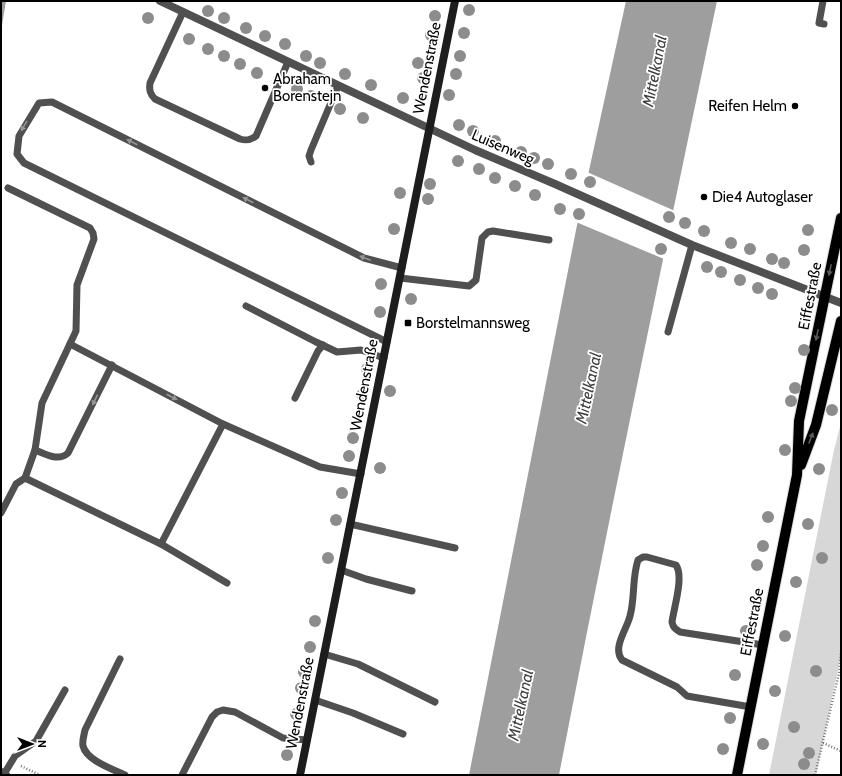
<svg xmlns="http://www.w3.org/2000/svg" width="842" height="776" font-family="Cabin,sans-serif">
	<rect width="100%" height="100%" fill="#fff"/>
	<path fill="#d7d7d7" d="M841,423V655L816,775H769L834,450Z"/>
	<g fill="#9e9e9e">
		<path d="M1,1H6L1,31Z"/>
		<path d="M626,1H717C663,259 609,516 559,775H469L576,230Z"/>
	</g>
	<path fill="#fff" d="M587,172L675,211L664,259L576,222Z"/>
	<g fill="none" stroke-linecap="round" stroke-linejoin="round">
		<g stroke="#dbdbdb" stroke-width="12">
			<g id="primary">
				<path d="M801,465L816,425L841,321"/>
				<path d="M737,775L797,475L799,421L841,218"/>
			</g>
		</g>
		<g stroke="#727272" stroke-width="2.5" stroke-dasharray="1 2" stroke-linecap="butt">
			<path d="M823,743L841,751"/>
			<path d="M21,766L40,775"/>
			<path d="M815,775L839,673L841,652"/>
		</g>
		<g stroke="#505050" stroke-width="7">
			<path d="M823,1L819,23L824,24"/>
			<path d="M183,12L150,83C149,90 150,94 155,99L240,139C247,141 251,140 256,136L288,62"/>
			<path d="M311,162L309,156L311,150L338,86"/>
			<path d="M8,188L90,228L93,233L94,239L77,285L76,331L42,403L35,450L25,478L161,544L223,424L320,467L361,474"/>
			<path d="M400,278L469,286L476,280L482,238L488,232L493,231L549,240"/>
			<path d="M246,306L316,342L337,352L361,350L384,358"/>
			<path d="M668,332L692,245"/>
			<path d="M387,342L24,163L17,154L19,136L39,103L52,102L364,258L402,268"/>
			<path d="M70,344L223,424"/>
			<path d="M295,398L318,351L323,345"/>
			<path d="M35,450C46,454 58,462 68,453L112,365"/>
			<path d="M1,513L16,484L25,478"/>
			<path d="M350,524L455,548"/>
			<path d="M161,544L227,583"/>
			<path d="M341,570L366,579L412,591"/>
			<path d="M324,654L358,664L435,702"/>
			<path d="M120,659L85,730C84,735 82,741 83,746C87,761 113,769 125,775"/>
			<path d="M315,700L353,713L403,734"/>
			<path d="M751,707L687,696L677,687L622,660C612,648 627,629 630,616C635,598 632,578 638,560L643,557H647L676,565C684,577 674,607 672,622C673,627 675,629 680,632L763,645"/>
			<path d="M4,774L15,756L36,741L65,690"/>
			<path d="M182,775L212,717L217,712L223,710L235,712L283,738L307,740"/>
		</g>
		<g stroke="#505050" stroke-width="8">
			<path d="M160,1L475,150L555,184L692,245L841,303"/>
			<path d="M1,772L6,775"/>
		</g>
		<path stroke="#1d1d1d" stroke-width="8" d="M300,775L455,1"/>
		<use href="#primary" stroke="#000" stroke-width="10"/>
	</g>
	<g fill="#8c8c8c">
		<circle cx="469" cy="10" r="6"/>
		<circle cx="208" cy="11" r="6"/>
		<circle cx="435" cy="16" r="6"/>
		<circle cx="148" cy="18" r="6"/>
		<circle cx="224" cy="18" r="6"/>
		<circle cx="246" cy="28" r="6"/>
		<circle cx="464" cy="33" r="6"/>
		<circle cx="431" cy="35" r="6"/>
		<circle cx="265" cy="36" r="6"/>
		<circle cx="189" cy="39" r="6"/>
		<circle cx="285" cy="44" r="6"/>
		<circle cx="208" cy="49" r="6"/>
		<circle cx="224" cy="56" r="6"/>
		<circle cx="306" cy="56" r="6"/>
		<circle cx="460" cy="56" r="6"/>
		<circle cx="320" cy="63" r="6"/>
		<circle cx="418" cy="63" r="6"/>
		<circle cx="240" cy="64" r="6"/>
		<circle cx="257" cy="73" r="6"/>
		<circle cx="345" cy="74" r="6"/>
		<circle cx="456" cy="74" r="6"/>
		<circle cx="423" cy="78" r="6"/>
		<circle cx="371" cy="85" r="6"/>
		<circle cx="297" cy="89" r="6"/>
		<circle cx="449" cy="95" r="6"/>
		<circle cx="311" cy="96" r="6"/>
		<circle cx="403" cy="98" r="6"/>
		<circle cx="340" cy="109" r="6"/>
		<circle cx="363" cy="118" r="6"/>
		<circle cx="459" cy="125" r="6"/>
		<circle cx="473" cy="131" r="6"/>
		<circle cx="495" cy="141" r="6"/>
		<circle cx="521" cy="152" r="6"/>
		<circle cx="534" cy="158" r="6"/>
		<circle cx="458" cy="161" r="6"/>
		<circle cx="548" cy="164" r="6"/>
		<circle cx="479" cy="169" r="6"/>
		<circle cx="571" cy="174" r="6"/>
		<circle cx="495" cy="178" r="6"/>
		<circle cx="590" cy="182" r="6"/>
		<circle cx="430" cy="184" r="6"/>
		<circle cx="515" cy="186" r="6"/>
		<circle cx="400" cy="193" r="6"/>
		<circle cx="535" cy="195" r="6"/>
		<circle cx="428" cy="199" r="6"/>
		<circle cx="560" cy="209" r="6"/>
		<circle cx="579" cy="214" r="6"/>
		<circle cx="669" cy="217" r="6"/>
		<circle cx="685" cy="223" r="6"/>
		<circle cx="394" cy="229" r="6"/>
		<circle cx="808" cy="230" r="6"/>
		<circle cx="704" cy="231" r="6"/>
		<circle cx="731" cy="243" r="6"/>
		<circle cx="661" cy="249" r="6"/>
		<circle cx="750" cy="249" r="6"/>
		<circle cx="804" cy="250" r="6"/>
		<circle cx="772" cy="259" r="6"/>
		<circle cx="784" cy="263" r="6"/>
		<circle cx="707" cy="267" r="6"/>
		<circle cx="721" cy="272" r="6"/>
		<circle cx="740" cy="280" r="6"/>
		<circle cx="381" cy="284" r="6"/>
		<circle cx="758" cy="288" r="6"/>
		<circle cx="772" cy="294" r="6"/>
		<circle cx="411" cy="299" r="6"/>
		<circle cx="380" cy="312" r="6"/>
		<circle cx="804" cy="350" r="6"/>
		<circle cx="367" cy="369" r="6"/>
		<circle cx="795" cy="388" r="6"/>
		<circle cx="390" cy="391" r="6"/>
		<circle cx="362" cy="395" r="6"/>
		<circle cx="791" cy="401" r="6"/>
		<circle cx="832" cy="410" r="6"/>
		<circle cx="353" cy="438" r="6"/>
		<circle cx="785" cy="450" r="6"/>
		<circle cx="349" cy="456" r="6"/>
		<circle cx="380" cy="468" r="6"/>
		<circle cx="819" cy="469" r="6"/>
		<circle cx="342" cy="493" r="6"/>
		<circle cx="768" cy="517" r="6"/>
		<circle cx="336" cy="520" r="6"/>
		<circle cx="808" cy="524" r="6"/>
		<circle cx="763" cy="546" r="6"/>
		<circle cx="328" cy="558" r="6"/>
		<circle cx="822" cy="558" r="6"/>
		<circle cx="757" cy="565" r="6"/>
		<circle cx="796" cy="582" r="6"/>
		<circle cx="315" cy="621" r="6"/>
		<circle cx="746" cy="631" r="6"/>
		<circle cx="785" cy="636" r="6"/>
		<circle cx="310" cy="647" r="6"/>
		<circle cx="816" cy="671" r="6"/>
		<circle cx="304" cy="672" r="6"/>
		<circle cx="735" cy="675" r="6"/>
		<circle cx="301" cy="688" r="6"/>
		<circle cx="775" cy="691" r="6"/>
		<circle cx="296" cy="714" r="6"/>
		<circle cx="730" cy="718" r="6"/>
		<circle cx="794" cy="727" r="6"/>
		<circle cx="763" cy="744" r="6"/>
		<circle cx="723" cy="749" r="6"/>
		<circle cx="809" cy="753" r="6"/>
		<circle cx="287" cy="755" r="6"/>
		<circle cx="804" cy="764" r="6"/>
	</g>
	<defs><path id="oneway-solid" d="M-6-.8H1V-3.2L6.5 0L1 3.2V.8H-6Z"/></defs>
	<g fill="#969696">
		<use href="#oneway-solid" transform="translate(24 126) rotate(121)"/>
		<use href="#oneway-solid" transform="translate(132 142) rotate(-153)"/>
		<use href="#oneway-solid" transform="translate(248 200) rotate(-153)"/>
		<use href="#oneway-solid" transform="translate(365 258) rotate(-159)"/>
		<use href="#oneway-solid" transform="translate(172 397) rotate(28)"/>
		<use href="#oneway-solid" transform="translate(95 400) rotate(116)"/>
	</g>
	<g fill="#595959">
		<use href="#oneway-solid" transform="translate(830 270) rotate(101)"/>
		<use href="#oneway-solid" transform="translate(817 335) rotate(102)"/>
		<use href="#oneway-solid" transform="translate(811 438) rotate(-69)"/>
	</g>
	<g fill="#000" stroke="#fff" stroke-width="1.5">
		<circle cx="265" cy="88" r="4"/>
		<circle cx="795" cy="106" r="4"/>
		<circle cx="704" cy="197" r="4"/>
		<rect x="404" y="319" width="8" height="8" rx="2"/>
	</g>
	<g text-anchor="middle" stroke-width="3.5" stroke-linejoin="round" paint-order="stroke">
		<g font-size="15" fill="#000" stroke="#fff">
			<text transform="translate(427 68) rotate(-79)" y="5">Wendenstraße</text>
			<text transform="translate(503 147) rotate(23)" y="5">Luisenweg</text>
			<text transform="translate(810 296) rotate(-79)" y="5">Eiffestraße</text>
			<text transform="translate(364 385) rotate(-79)" y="5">Wendenstraße</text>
			<text transform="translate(752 622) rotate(-79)" y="5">Eiffestraße</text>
			<text transform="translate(300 703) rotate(-79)" y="5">Wendenstraße</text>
		</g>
		<g font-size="15" fill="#000" stroke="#fff" text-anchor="start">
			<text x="273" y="84">Abraham<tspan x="273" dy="17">Borenstejn</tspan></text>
			<text x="787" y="111" text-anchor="end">Reifen Helm</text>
			<text x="712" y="202">Die4 Autoglaser</text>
			<text x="416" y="328">Borstelmannsweg</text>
		</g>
		<g font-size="16" font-style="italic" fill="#3f3f3f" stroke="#fff">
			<text transform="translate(654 71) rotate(-79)" y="6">Mittelkanal</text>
			<text transform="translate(588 388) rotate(-78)" y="6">Mittelkanal</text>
			<text transform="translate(520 705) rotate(-78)" y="6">Mittelkanal</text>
		</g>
	</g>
	<rect width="842" height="776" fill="none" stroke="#000000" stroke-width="4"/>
	<g transform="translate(32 744) rotate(90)" stroke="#ffffff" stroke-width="3" paint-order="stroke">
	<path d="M0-3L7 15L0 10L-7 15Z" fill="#000000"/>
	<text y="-6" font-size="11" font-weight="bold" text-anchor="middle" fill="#000000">N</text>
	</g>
</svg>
